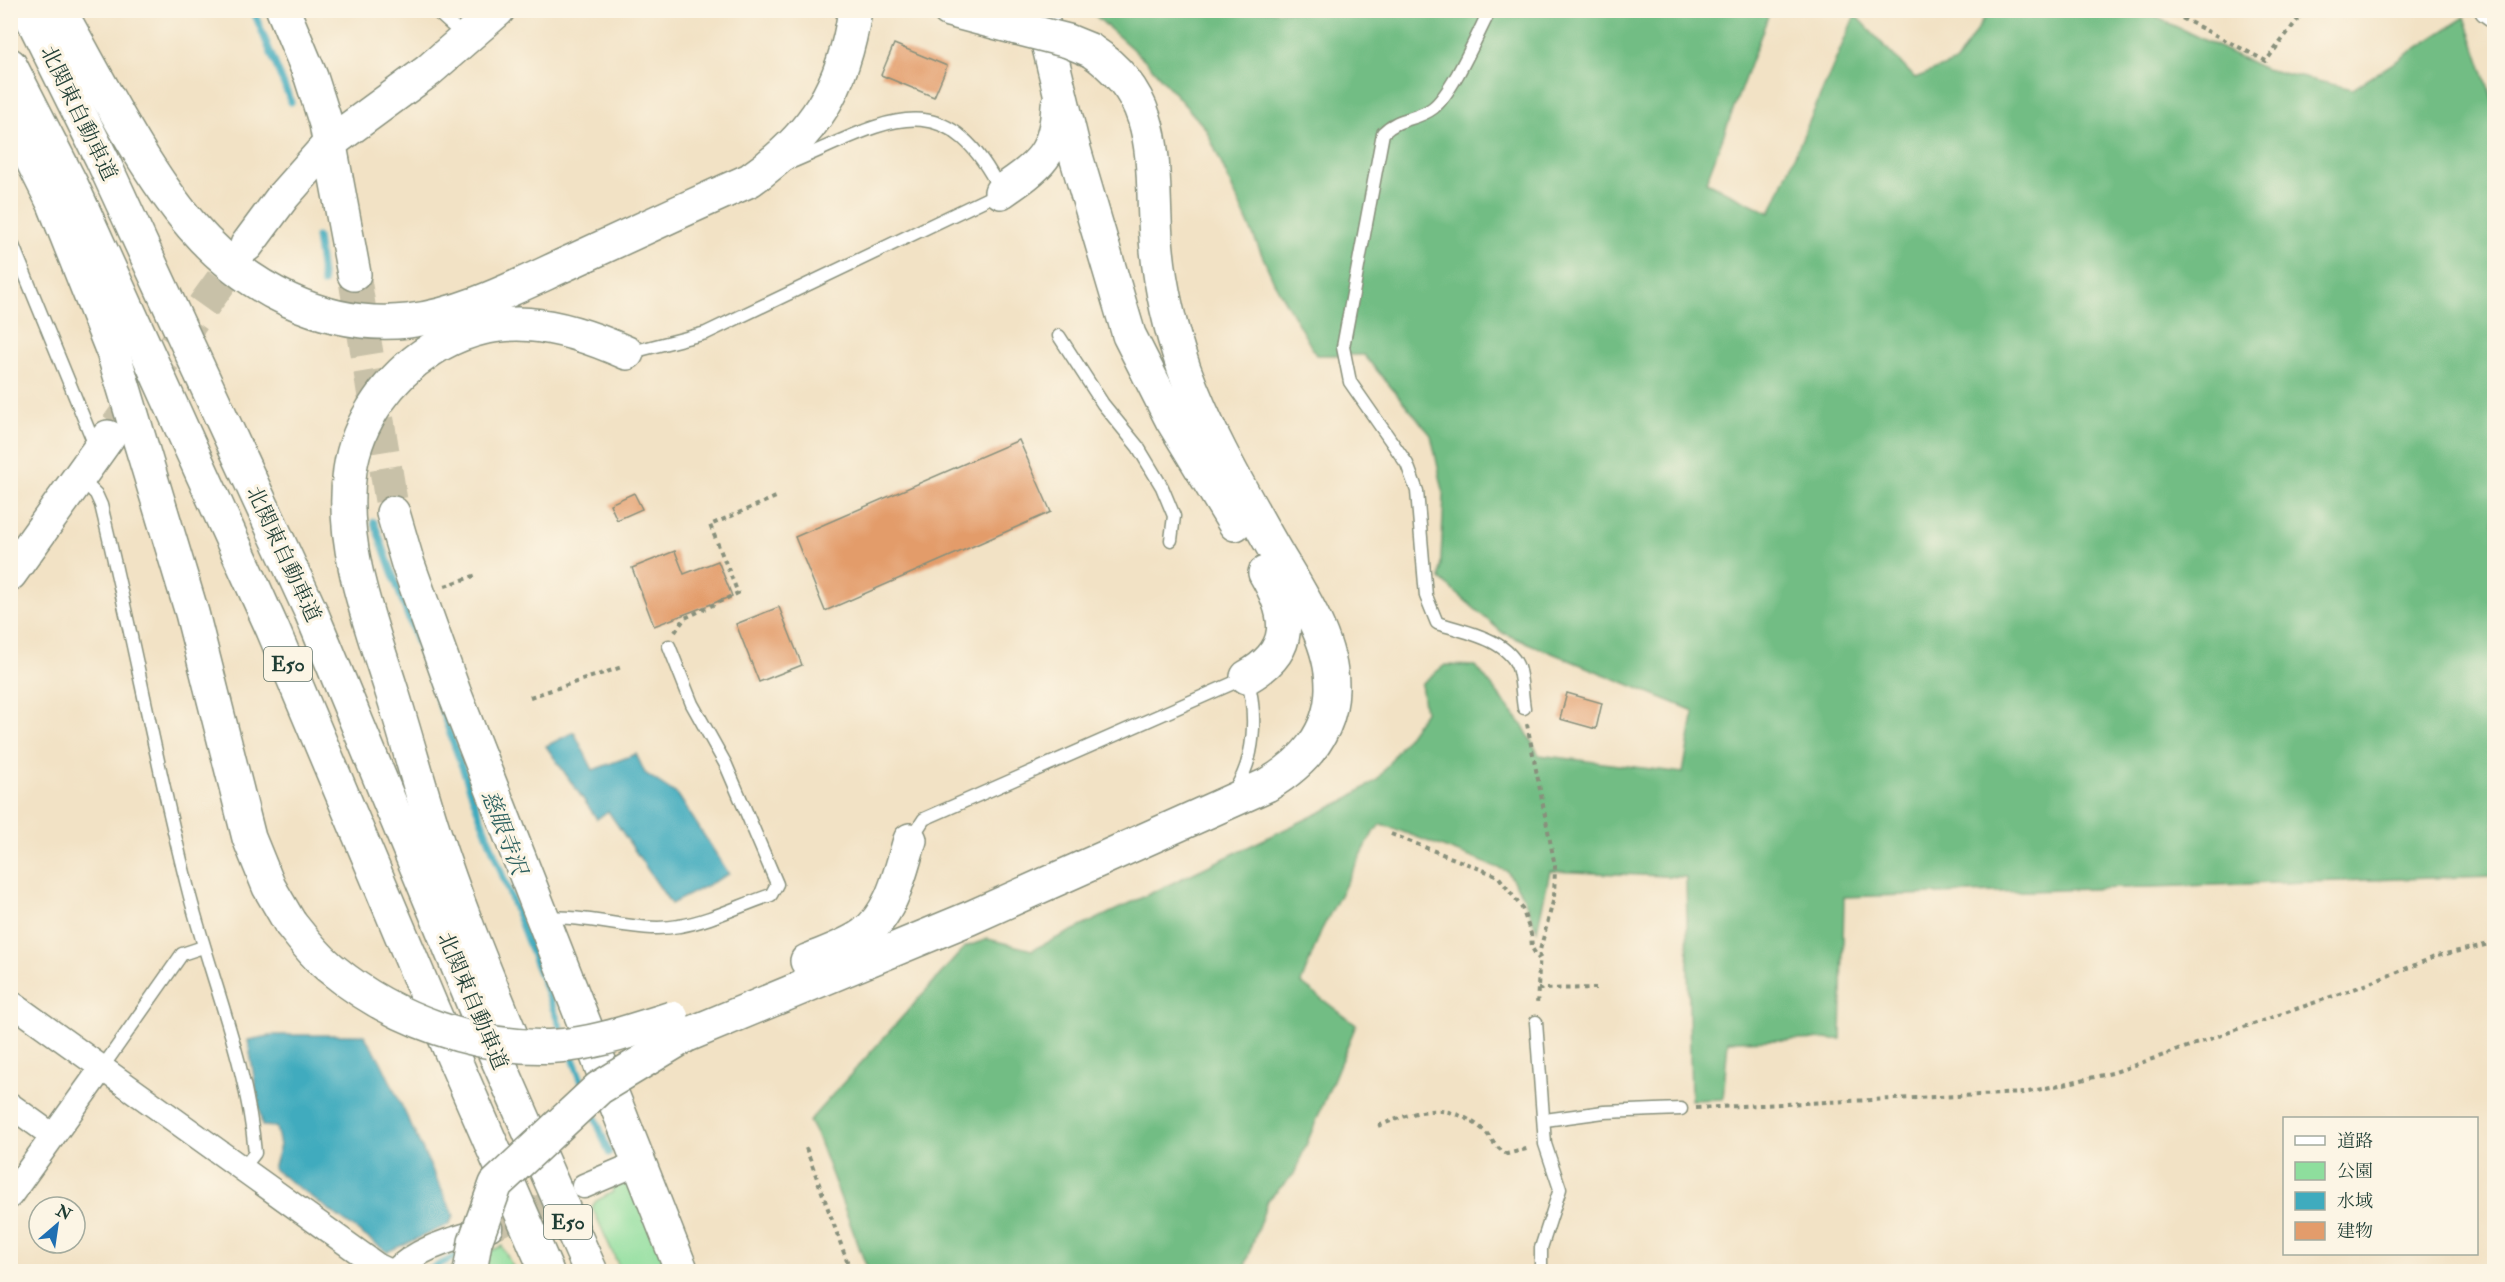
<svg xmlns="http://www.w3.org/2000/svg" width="2505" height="1282" font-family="'IM FELL Double Pica','Noto Serif JP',serif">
	<rect width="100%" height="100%" fill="#fcf5e5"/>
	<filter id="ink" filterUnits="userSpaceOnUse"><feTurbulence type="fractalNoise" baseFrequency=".0167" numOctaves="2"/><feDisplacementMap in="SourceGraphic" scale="12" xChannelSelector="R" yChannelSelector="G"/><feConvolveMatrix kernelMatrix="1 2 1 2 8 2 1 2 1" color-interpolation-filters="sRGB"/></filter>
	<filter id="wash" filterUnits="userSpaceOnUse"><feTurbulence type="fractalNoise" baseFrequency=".008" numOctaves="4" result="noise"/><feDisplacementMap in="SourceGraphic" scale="24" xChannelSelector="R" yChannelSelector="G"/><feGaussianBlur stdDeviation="1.35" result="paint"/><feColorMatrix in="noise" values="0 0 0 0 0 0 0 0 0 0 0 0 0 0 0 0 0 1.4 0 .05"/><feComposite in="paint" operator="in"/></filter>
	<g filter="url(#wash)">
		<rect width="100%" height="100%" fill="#f2e2c5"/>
		<g fill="#8ede9d" stroke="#568e68" stroke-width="1.5">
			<path d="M624,1180L631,1182L668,1271H621L592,1207L596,1201L613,1192L611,1185Z"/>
			<path d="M502,1246L515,1271L441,1272Z"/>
		</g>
		<path fill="#72bd84" stroke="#487d5c" stroke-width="1.5" d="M2141,10L2265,69L2353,89L2465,17L2494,104V876L1844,897L1841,1039L1728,1041L1723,1099L1691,1100L1686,877L1550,871L1537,930L1523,896L1507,871L1382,824L1374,831L1321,931L1301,983L1356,1025L1294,1174L1268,1200L1246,1262L1245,1271H868L818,1138L809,1121L965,947L988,939L1032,950L1342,802L1377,780L1425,712L1421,684L1445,665L1476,666L1523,726L1539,755L1683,773L1694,711L1503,633L1440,579L1444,495L1431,435L1364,355H1316L1274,282L1206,129L1146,61L1090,11H1770L1706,182L1770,213L1855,15L1915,78L1956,62L1989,11Z"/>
		<g fill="#3fabbe" stroke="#2f7479" stroke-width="1.5">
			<path d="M574,732L593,770L636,754L645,773L678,795L729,874L671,904L608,811L597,819L546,746Z"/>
			<path d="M275,1035H364L380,1060L454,1216L448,1225L387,1252L273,1169L280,1145L276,1127L262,1126L248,1040Z"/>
		</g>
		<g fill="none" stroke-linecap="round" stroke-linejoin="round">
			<g stroke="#3fabbe" stroke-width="7">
				<path d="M253,10L291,102"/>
				<path d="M317,237L323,283"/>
				<path d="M374,522L475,803L564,1037"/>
				<path d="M571,1053L584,1088"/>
				<path d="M591,1107L609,1153"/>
				<path d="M486,1243L500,1237"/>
				<path d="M425,1272L464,1252"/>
			</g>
		</g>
		<g id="blocks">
			<g fill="#e39c6b">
				<path d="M894,44L947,66L934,97L881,75Z"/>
				<path d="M1019,440L1051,512L825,611L795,537Z"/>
				<path d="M634,493L642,509L617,520L610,504Z"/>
				<path d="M675,551L684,574L718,561L732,596L654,626L632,568Z"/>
				<path d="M779,607L802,665L759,682L736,624Z"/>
				<path d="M1567,693L1602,703L1596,729L1560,719Z"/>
			</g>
		</g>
	</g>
	<g filter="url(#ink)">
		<use href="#blocks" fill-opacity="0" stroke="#88907c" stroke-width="1.5"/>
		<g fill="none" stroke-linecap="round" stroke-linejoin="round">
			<path stroke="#c8c1a8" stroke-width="24" stroke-dasharray="24 12" stroke-linecap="butt" d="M495,1227L574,1191"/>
			<g stroke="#c8c1a8" stroke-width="33" stroke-dasharray="33 16" stroke-linecap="butt">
				<path d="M354,274L393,513"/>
				<path d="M117,426L247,245"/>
			</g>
			<g stroke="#88907c" stroke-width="15">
				<g id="lane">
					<path d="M435,10L465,37"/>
					<path d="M1490,10C1477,35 1453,92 1433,108C1416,121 1400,116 1383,133L1343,347L1350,382L1407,464L1417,491L1426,596L1437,623C1463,631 1512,640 1519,671C1522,683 1522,696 1524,708"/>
					<path d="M10,238L96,448"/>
					<path d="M1059,336L1103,404L1138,447L1162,487L1174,516L1171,540"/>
					<path d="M628,353L706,333L1001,192C943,75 880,126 787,164"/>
					<path d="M81,479L96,494L101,505C132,631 155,759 187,885C209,975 247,1060 255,1153L243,1168"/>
					<path d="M911,839L924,819L1247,677C1257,713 1256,759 1234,791"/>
					<path d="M546,918C589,914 639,934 679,926C710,921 741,905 771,895L777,884L726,765L692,704L669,646"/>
					<path d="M1536,1022L1545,1144L1560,1189L1541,1248V1272"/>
					<path d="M102,1068L182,954L203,947"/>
					<path d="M1545,1120L1604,1112L1681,1109"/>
				</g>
			</g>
			<g stroke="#88907c" stroke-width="27">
				<g id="street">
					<path d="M2487,10L2494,15"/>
					<path d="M10,1002L378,1266L391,1272"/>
					<path d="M10,1105L53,1136"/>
					<path d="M584,1186L638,1163"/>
					<path d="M10,1196L102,1068"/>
					<path d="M394,1272C420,1246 456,1239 490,1228"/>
				</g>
			</g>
			<g stroke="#88907c" stroke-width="36">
				<g id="secondary">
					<path d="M283,10L311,77L326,124L354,274"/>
					<path d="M247,245L284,195L330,143L428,71L498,10"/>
					<path d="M393,513L408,564L454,692L682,1272"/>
					<path d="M10,574L108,437"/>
				</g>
			</g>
			<g stroke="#88907c" stroke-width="36">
				<g id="highway">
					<path d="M28,10L102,159L311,612L475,1008L591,1272"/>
					<path d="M59,10C99,80 141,166 192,226C245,288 325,330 408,321C467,314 523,283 577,259C635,232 692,206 750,180C814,135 844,87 855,10"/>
					<path d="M949,10L1017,28"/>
					<path d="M1040,10L1073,146L1129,335L1172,420L1235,524"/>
					<path d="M10,65L72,186L273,630L432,1008L547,1272"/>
					<path d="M10,116L54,204L113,352L192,613L249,838L269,887L290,923"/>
					<path d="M1001,192C1040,165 1056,154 1058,105"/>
					<path d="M1247,677C1295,650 1290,616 1265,573"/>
					<path d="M807,961C826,953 846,947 863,935C892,914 900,873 910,840"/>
					<path d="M685,1036L970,918L1267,785C1304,763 1331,734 1332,689C1333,636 1294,585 1269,540C1238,485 1206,430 1184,369C1171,331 1161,291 1157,250C1149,171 1167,100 1090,50"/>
					<path d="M515,1045C486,974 456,902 433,829C419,785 407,740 393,695C371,625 339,545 350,470C357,421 390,376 431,350C497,308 560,323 627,353"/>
				</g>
			</g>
			<g stroke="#88907c" stroke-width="4" stroke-dasharray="4.5 4.5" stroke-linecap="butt">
				<path d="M2166,10L2266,61L2305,10"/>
				<path d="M445,586L477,575"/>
				<path d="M675,632L685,618L738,593L710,525L776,497"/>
				<path d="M530,697L622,667"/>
				<path d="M1527,724L1555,866L1554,898L1540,950L1537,1006"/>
				<path d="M1391,834L1498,876L1522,908L1531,934L1532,948L1539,959"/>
				<path d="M1538,989L1596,988"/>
				<path d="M1696,1108L2024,1093L2112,1073L2368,984L2437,956L2494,943"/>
				<path d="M1378,1126C1417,1111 1445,1100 1481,1128C1492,1136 1490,1144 1507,1154L1530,1148"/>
				<path d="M806,1148L851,1272"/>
			</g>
			<use href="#lane" stroke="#fff" stroke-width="12"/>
			<use href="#street" stroke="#fff" stroke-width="24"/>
			<use href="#secondary" stroke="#fff" stroke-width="33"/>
			<use href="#highway" stroke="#fff" stroke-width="33"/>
			<g stroke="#88907c" stroke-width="36" stroke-linecap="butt">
				<g id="highway-bridge">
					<path d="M1017,28L1068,41L1090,50"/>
					<path d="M290,923C303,939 316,957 333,970C392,1019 479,1051 557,1046C596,1044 635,1029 672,1018"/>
					<path d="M470,1272L475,1242L496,1184L599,1088L685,1036"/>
				</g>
			</g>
			<use href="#highway-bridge" stroke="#fff" stroke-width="33"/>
		</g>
	</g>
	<g text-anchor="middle" stroke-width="6" stroke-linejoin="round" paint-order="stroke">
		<g fill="#fcf5e5" stroke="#617469" stroke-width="1.5">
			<rect x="264" y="647" width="48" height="34" rx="4.5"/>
			<rect x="544" y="1205" width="48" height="34" rx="4.5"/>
		</g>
		<g font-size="20" font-weight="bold" fill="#1f3d34">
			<text x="288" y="671">E50</text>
			<text x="568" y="1229">E50</text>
		</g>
		<g font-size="21" fill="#1f3d34" stroke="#fcf5e5">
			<text transform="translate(79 113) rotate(64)" y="7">北関東自動車道</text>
			<text transform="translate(284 554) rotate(65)" y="7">北関東自動車道</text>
			<text transform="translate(473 1001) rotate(67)" y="7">北関東自動車道</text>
		</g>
		<g font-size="22" font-style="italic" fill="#295e5d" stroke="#fcf5e5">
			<text transform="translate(505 832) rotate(69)" y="8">慈眼寺沢</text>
		</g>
	</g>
	<rect width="2505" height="1282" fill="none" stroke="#fcf5e5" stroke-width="36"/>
	<rect x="2283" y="1117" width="195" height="138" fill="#fcf5e5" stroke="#a4ab9e" stroke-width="1.5"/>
	<rect x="2295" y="1136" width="30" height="9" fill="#ffffff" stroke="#a4ab9e" stroke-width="1.5"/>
	<text x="2337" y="1147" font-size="18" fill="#1f3d34">道路</text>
	<rect x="2295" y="1162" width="30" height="18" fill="#8ede9d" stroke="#a4ab9e" stroke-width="1.5"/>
	<text x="2337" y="1177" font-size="18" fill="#1f3d34">公園</text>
	<rect x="2295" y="1192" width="30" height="18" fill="#3fabbe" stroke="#a4ab9e" stroke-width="1.5"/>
	<text x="2337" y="1207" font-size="18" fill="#1f3d34">水域</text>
	<rect x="2295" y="1222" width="30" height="18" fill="#e39c6b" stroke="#a4ab9e" stroke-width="1.5"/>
	<text x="2337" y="1237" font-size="18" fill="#1f3d34">建物</text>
	<g transform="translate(57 1225) rotate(29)"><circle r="28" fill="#fcf5e5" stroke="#a4ab9e" stroke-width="1.5"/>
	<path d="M0-4.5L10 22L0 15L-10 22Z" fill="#1f6fb2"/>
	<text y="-9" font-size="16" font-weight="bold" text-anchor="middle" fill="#1f3d34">N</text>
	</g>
</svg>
